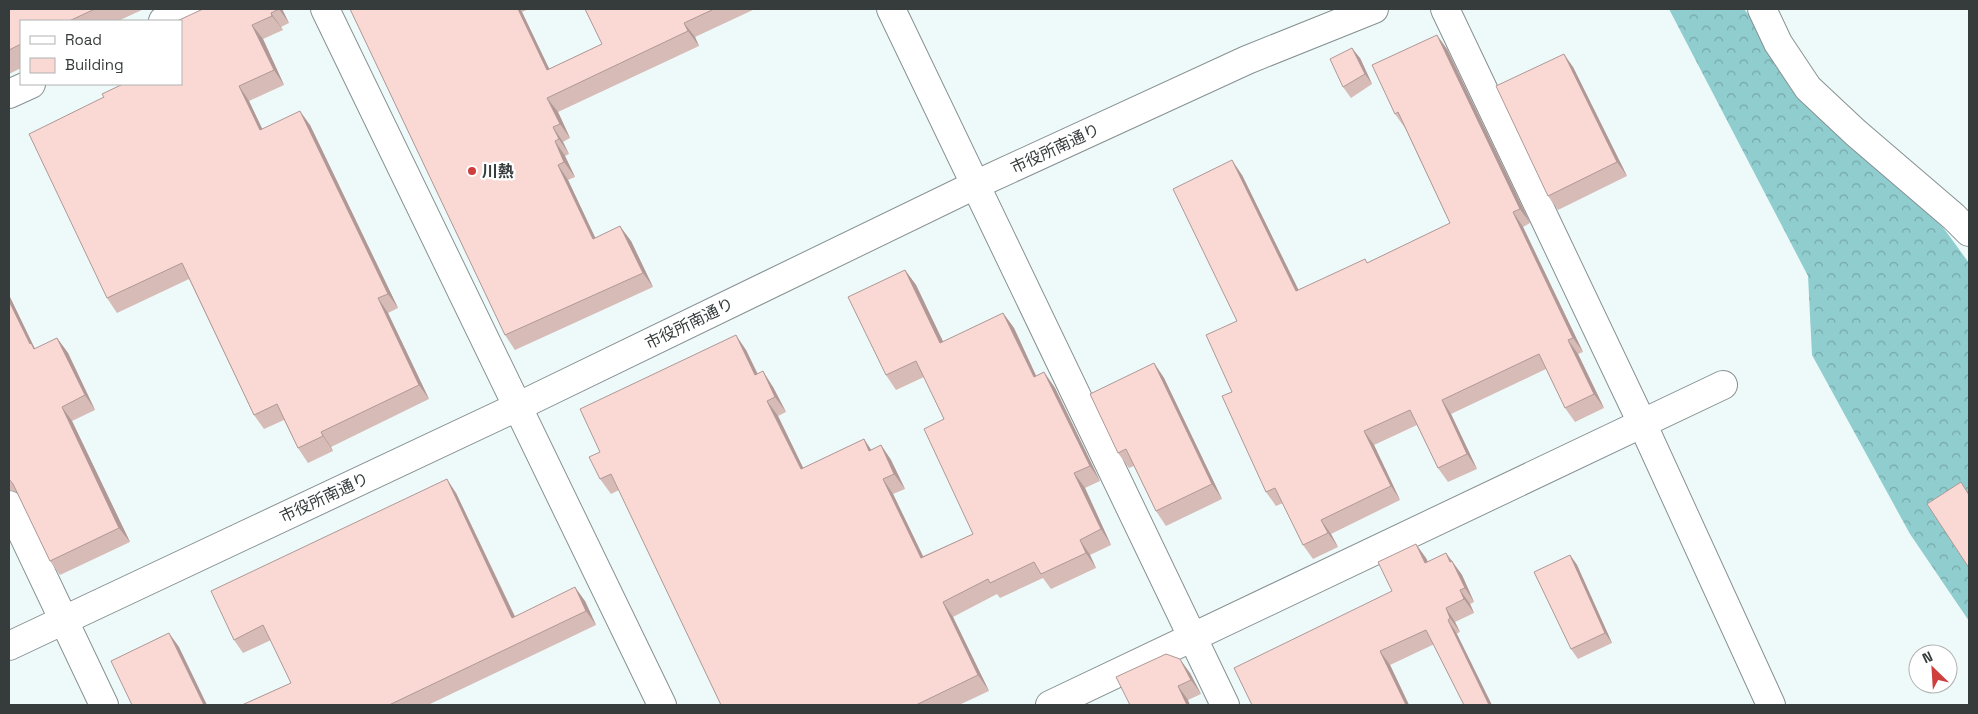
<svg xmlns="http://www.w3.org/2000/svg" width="1978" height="714" font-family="'Space Grotesk','Noto Sans JP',sans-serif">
	<defs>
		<pattern id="forest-crowns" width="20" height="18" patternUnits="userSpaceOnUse" patternTransform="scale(1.25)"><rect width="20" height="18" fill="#90cdcf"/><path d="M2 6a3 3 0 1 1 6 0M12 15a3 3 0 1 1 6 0" fill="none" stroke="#76a8a9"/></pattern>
	</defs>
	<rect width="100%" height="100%" fill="#eefafa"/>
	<path fill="url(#forest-crowns)" d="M1669,9H1744L1763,33L1945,230L1969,263V621L1910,534L1812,355L1808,276Z"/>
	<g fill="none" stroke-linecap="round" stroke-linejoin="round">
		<g stroke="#879192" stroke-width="30">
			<g id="minor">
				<path d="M325,9L662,705"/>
				<path d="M891,9L1225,705"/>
				<path d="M1445,9L1642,423L1771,705"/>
				<path d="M1762,9L1778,43L1808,88L1856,133L1954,217L1969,232"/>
				<path d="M163,21L190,9"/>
				<path d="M9,94L31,84"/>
				<path d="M9,505L104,705"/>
				<path d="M1050,705L1723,385"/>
			</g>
		</g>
		<g stroke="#879192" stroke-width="30">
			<path id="tertiary" d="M9,646L517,407L975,185L1247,60L1374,9"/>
		</g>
		<use href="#minor" stroke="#fff" stroke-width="28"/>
		<use href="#tertiary" stroke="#fff" stroke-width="28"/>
	</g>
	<g fill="#d7bbb7">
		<path d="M9,9H144L118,21H21V68L9,74Z"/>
		<path d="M203,9H282L289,23L281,27L283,30L263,39L284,85L249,101L262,129L310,125L398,308L388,313L429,399L331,447L333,451L308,463L298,448L284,420L264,429L254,415L189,279L117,313L107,298L181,84Z"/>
		<path d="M350,9H529L522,12L549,69L602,44L585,9H755L695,37L699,46L558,112L570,138L563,142L569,154L565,156L575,177L568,180L595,238L631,241L653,287L515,350L505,335Z"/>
		<path d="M1447,49L1530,223L1523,227L1583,352L1578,354L1604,408L1575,422L1565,408L1546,369L1451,414L1477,469L1448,482L1438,468L1417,425L1374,445L1400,500L1331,534L1338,547L1313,559L1303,545L1283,503L1276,506L1266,492L1232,392L1237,321L1242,175L1298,290L1367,263L1450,223L1405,128L1395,114Z"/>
		<path d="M1360,58L1372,84L1351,98L1343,87Z"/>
		<path d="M1573,67L1627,176L1558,210L1548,196Z"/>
		<path d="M905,270L916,285L943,342L1003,313L1014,328L1036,376L1044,372L1055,388L1100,481L1085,488L1111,545L1090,555L1096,568L1051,589L1043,578L1000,598L997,594L953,617L989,691L959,705H721L619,490L611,494L600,479V452L746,350L758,374L773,387L786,412L778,416L803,468L864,439L871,450L881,445L891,460L905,489L893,494L923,556L973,534L944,419L924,377L896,390L886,375Z"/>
		<path d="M9,295L35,349L57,338L68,353L95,410L72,421L130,542L60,575L50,561L17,492L9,490Z"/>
		<path d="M1154,363L1164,378L1222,499L1166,526L1156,511L1134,466L1129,468L1118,453Z"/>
		<path d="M456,493L515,616L585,601L596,625L428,705H242L291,683L271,640L243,653L234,640Z"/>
		<path d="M1446,553L1462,575L1474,602L1470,604L1474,613L1455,622L1460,632L1390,665L1409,705H1252L1392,591L1426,558L1427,562Z"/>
		<path d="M1570,555L1577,565L1612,643L1578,659L1571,649Z"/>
		<path d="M1190,673L1201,694L1188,700L1130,705Z"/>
	</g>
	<g fill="#af9895">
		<path d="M279,9H282L289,23Z"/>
		<path d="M518,9H520L522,12L557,85L547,70Z"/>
		<path d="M271,13L281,27L283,30L272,16Z"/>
		<path d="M684,23L695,37L699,46L688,31Z"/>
		<path d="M252,25L263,39L284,85L274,70Z"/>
		<path d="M1437,35L1447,49L1530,223L1520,209Z"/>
		<path d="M1352,48L1360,58L1372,84L1365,74Z"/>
		<path d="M1564,54L1573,67L1627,176L1617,162Z"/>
		<path d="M239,86L249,101L270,145L260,130Z"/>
		<path d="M547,98L558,112L570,138L560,124Z"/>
		<path d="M300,111L310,125L398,308L388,294Z"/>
		<path d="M553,127L563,142L569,154L559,139Z"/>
		<path d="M555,141L565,156L575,177L564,162Z"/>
		<path d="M1232,160L1242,175L1306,305L1296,291Z"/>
		<path d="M558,165L568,180L603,254L593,239Z"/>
		<path d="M1513,212L1523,227L1583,352L1573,338Z"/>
		<path d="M620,226L631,241L653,287L643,273Z"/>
		<path d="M905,270L916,285L951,358L940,343Z"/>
		<path d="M9,295L34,347L42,358L30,344L9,301Z"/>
		<path d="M378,298L388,313L429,399L419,385Z"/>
		<path d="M1003,313L1014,328L1044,393L1034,377Z"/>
		<path d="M736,335L746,350L765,390L755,375Z"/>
		<path d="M57,338L68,353L95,410L85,395Z"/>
		<path d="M1568,340L1578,354L1604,408L1594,394Z"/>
		<path d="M1154,363L1164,378L1222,499L1212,484Z"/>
		<path d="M763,371L773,387L786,412L775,397Z"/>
		<path d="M1044,372L1055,388L1100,481L1090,466Z"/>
		<path d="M1442,400L1451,414L1477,469L1467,454Z"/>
		<path d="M767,401L778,416L811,484L801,469Z"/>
		<path d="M62,407L72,421L130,542L119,528Z"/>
		<path d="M1364,431L1374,445L1400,500L1391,486Z"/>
		<path d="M321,432L331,447L333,451L323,436Z"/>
		<path d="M864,439L874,454L869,451Z"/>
		<path d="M881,445L891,460L905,489L894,474Z"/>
		<path d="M1074,473L1085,488L1111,545L1101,529Z"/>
		<path d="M447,479L456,493L522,632L512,618Z"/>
		<path d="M883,479L893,494L931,573L921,558Z"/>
		<path d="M1321,520L1331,534L1338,547L1328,533Z"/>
		<path d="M1080,540L1090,555L1096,568L1086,553Z"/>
		<path d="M1416,544L1426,558L1435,577L1425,563Z"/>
		<path d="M1446,553L1462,575L1474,602L1465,588Z"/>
		<path d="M1570,555L1577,565L1612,643L1605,633Z"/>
		<path d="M575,587L585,601L596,625L586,611Z"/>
		<path d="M1460,590L1470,604L1474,613L1464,599Z"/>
		<path d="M943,602L953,617L989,691L978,675Z"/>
		<path d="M1446,608L1455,622L1460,632L1450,618Z"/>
		<path d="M1448,620L1457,634L1492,705H1489Z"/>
		<path d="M169,633L179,647L207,705H204Z"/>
		<path d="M1380,651L1390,665L1409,705H1406Z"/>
		<path d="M1180,659L1190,673L1201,694L1191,680Z"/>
		<path d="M1178,686L1188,700L1190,705H1187Z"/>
	</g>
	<g fill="#fad9d5" stroke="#af9895">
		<path d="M9,9H95L69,21H21V44L9,50Z"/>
		<path d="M203,9H279L271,13L272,16L252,25L274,70L239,86L260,130L300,111L388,294L378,298L419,385L321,432L323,436L298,448L277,404L254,415L182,263L107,298L29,134L104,97L102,94L123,84H181V21H177Z"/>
		<path d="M350,9H518L547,70L602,44L585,9H714L684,23L688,31L547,98L560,124L553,127L559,139L555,141L564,162L558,165L593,239L620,226L643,273L505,335Z"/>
		<path d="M1437,35L1520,209L1513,212L1573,338L1568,340L1594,394L1565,408L1539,354L1442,400L1467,454L1438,468L1410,410L1364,431L1391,486L1321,520L1328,533L1303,545L1275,488L1266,492L1222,396L1232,392L1206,335L1237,321L1173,189L1232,160L1296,291L1365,259L1367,263L1450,223L1398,112L1395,114L1372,65Z"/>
		<path d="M1352,48L1365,74L1343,87L1330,59Z"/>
		<path d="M1564,54L1617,162L1548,196L1496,86Z"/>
		<path d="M905,270L940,343L1003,313L1034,377L1044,372L1090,466L1074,473L1101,529L1080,540L1086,553L1041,574L1034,562L990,583L988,579L943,602L978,675L916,705H721L611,474L600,479L589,457L600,452L580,409L736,335L755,375L763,371L775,397L767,401L801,469L864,439L869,451L881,445L894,474L883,479L921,558L973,534L924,429L944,419L916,361L886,375L848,297Z"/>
		<path d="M9,301L30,344L31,343L34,349L57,338L85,395L62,407L119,528L50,561L13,484L9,479Z"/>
		<path d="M1154,363L1212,484L1156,511L1126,449L1118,453L1090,394Z"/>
		<path d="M447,479L512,618L575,587L586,611L389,705H242L291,683L263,625L234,640L211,591Z"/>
		<path d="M1961,482L1969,495V568L1927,504Z"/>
		<path d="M1416,544L1425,563L1446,553L1450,562L1452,561L1465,588L1460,590L1464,599L1446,608L1450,618L1448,620L1489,705H1464L1426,630L1380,651L1406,705H1252L1234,668L1392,591L1378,562Z"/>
		<path d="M1570,555L1605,633L1571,649L1534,572Z"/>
		<path d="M169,633L204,705H132L111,661Z"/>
		<path d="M1166,654L1180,659L1191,680L1178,686L1187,705H1130L1116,677Z"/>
	</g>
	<circle fill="#cd3e3d" stroke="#fff" stroke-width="2" cx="472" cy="171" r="5"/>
	<g text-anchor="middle" stroke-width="4.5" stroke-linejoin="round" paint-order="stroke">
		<g font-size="16" fill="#363b3b" stroke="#fff">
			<text transform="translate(1055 148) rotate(-25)" y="6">市役所南通り</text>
			<text transform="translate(689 323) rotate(-26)" y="6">市役所南通り</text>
			<text transform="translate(324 497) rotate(-25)" y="6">市役所南通り</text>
		</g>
		<g font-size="16" font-weight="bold" fill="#363b3b" stroke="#fff" text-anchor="start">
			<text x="482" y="177">川熱</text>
		</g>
	</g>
	<rect width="1978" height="714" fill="none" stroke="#363b3b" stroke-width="20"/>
	<rect x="20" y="20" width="162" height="65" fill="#ffffff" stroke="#afb1b1"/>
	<rect x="30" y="36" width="25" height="8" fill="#ffffff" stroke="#afb1b1"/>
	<text x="65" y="45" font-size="15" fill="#363b3b">Road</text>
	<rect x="30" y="58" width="25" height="15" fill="#fad9d5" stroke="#afb1b1"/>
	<text x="65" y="70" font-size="15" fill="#363b3b">Building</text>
	<g transform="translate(1933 669) rotate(335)"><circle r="24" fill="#ffffff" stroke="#afb1b1"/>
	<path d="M0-4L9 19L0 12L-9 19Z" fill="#cd3e3d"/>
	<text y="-8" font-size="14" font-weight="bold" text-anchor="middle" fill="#363b3b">N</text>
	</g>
</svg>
